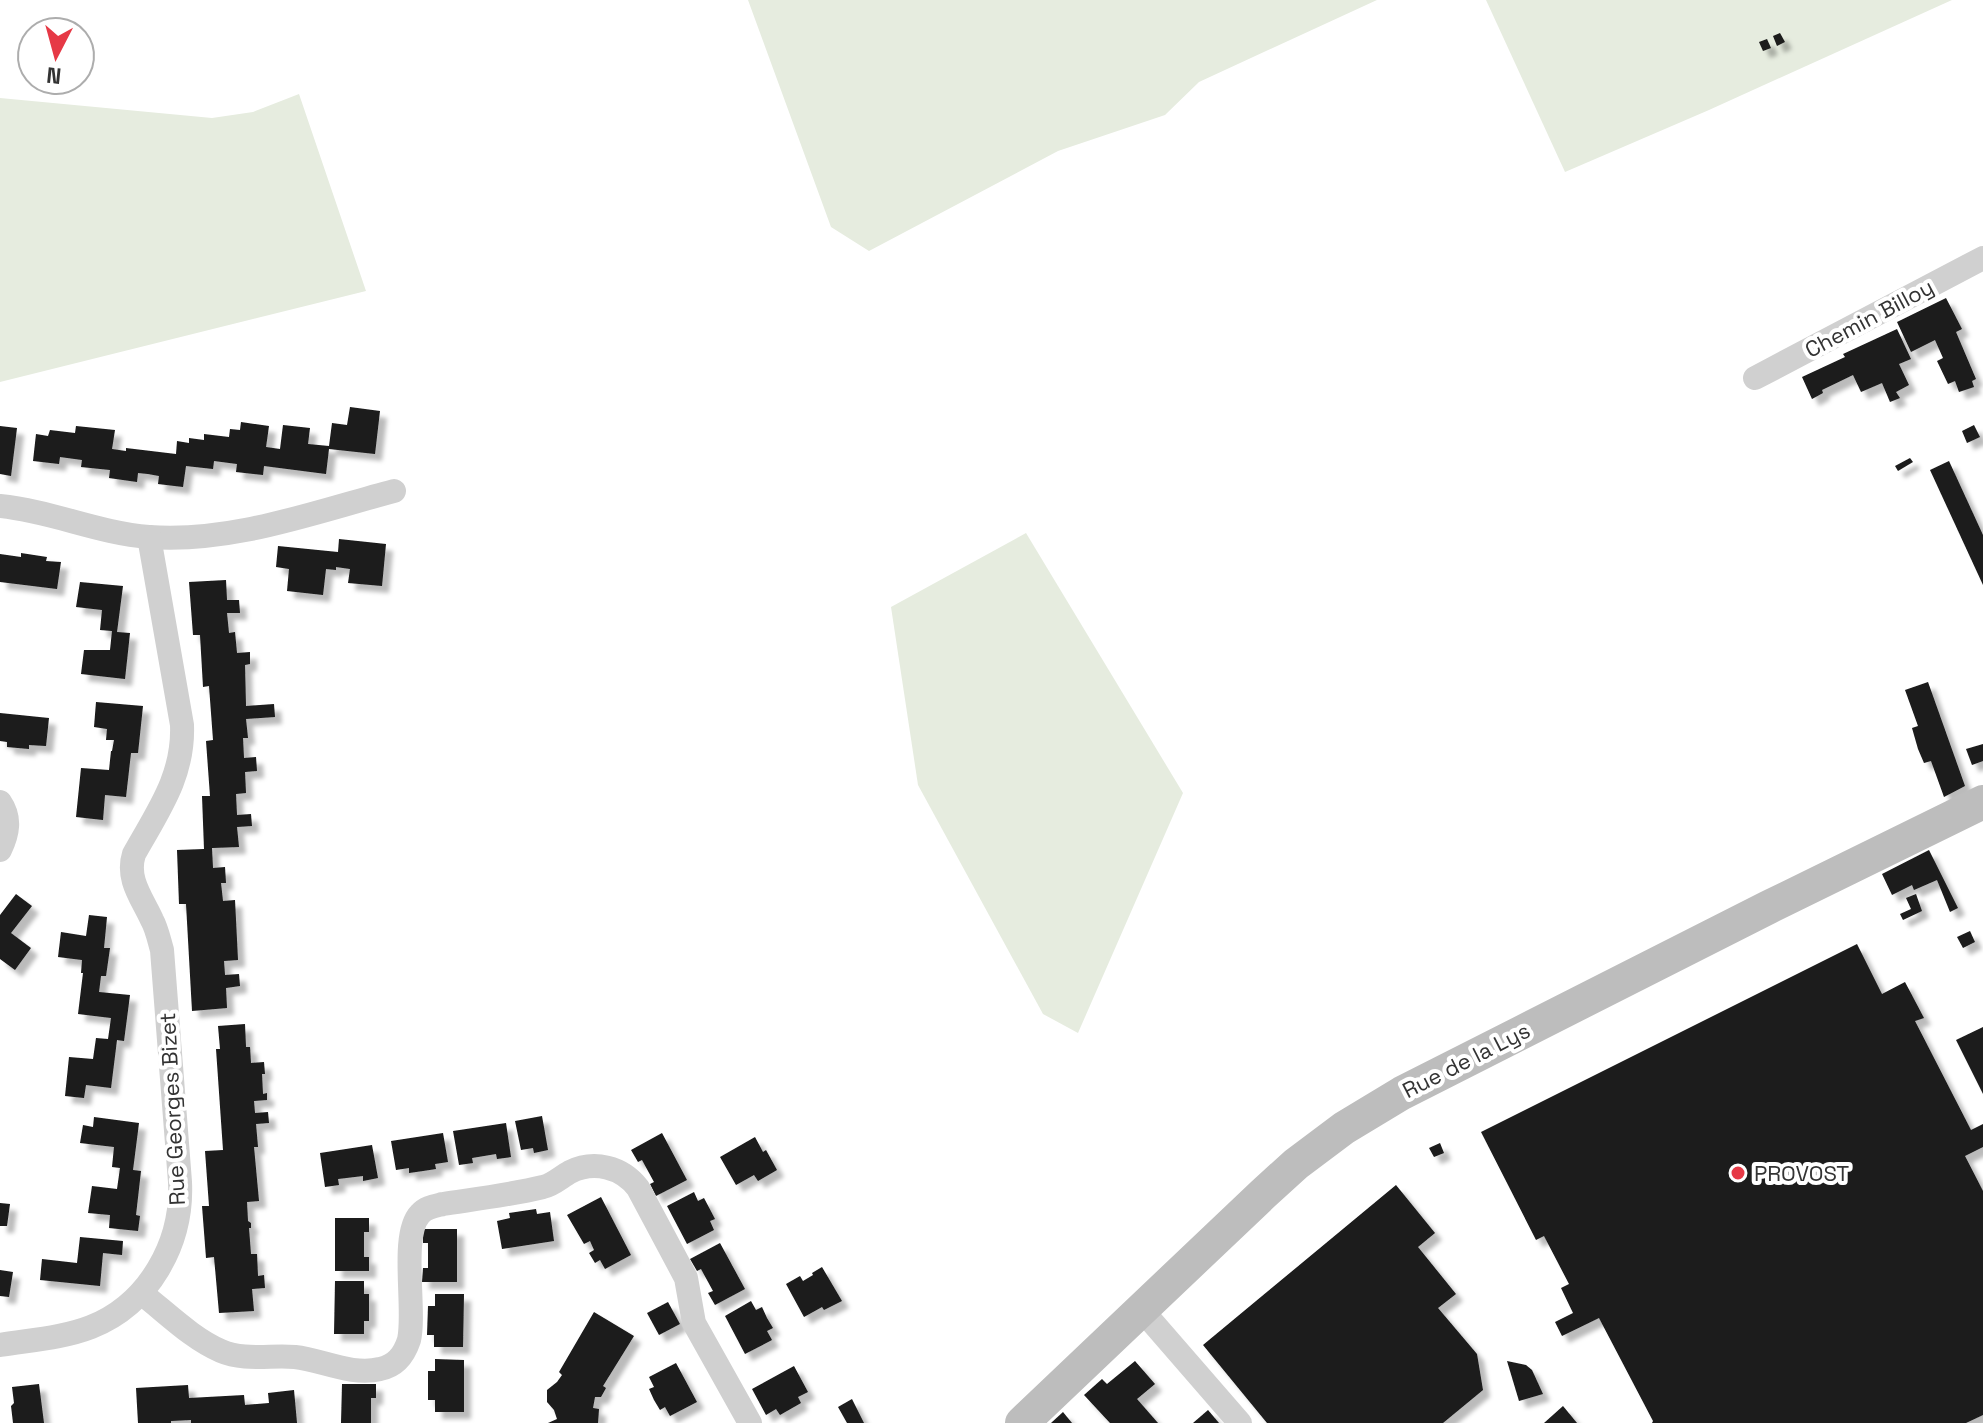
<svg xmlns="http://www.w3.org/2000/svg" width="1983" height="1423" font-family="'Space Grotesk',sans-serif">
	<defs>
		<filter id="shadow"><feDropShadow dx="7" dy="7" stdDeviation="2" flood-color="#0004"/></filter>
	</defs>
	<rect width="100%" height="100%" fill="#fff"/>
	<g fill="#e6ecdf">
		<path d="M748,0H1377L1199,82L1165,115L1058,151L869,251L831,227Z"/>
		<path d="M1486,0H1952L1709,110L1565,172Z"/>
		<path d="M299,94L366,291L0,382V98L212,118L253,112Z"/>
		<path d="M1026,533L1183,793L1078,1033L1043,1014L918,785L891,607Z"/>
	</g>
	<g fill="#1a1a1a" filter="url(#shadow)">
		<path d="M1780,33L1785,42L1777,46L1773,36Z"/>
		<path d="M1767,39L1771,48L1763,51L1759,42Z"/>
		<path d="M1946,298L1962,329L1956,332L1976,379L1972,381L1974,387L1959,392L1955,381L1948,384L1937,361L1943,358L1935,340L1911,352L1897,322Z"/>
		<path d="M1897,329L1911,359L1899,364L1909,385L1896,392L1900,398L1890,402L1882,383L1861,392L1853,375L1822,390L1823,393L1812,399L1802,377L1845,357L1843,354Z"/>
		<path d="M350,407L380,411L375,454L329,449L326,474L264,466L263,475L236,472L237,464L214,461L213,469L186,466L183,487L158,484L159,476L148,474L138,473L137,482L109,478L110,470L81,467L82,460L60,457L59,464L33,461L36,434L48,436L50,430L75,433L76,426L115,430L112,449L126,451V448L176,454L177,441L189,443V438L204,440V434L229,437L230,429L240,430L241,422L269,426L266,447L280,449L283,425L310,428L308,444L329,446L332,423L347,425Z"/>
		<path d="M1974,425L1980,437L1967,443L1962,431Z"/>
		<path d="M0,426L17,428L11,476L0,474Z"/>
		<path d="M1910,458L1913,462L1898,471L1895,466Z"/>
		<path d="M1949,461L1983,535V585L1930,470Z"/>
		<path d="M339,539L386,544L382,586L348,583L350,569L336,567V570L326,569L323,595L287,591L289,569L276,567L278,546L338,552Z"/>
		<path d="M21,553L47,557L46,561L61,562L57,589L0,582V554L21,557Z"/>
		<path d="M226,580L227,600H239L240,613H227L229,633L235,632L237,653L250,652V664L245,665L246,706L274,704L275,717L246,719L248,738H243L244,758L256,757L257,771L245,772L246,793L236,794L237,815L251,814L252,826L237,827L239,847L212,848L213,868L225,867L226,883H221L223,901L235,900L238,960L224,961L225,975L239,974L240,986L226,988L227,1008L192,1011L186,904H179L177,850L204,849L202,796H210L206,741L213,740L209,686L203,687L200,635H193L189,582Z"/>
		<path d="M80,582L123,586L117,632L130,633L125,679L81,674L84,650H110L112,631L100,630L102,610L76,607Z"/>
		<path d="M1928,682L1965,786L1944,797L1931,761L1924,763L1918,749L1912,728L1918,726L1905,690Z"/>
		<path d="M96,702L143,706L138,753H131L126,797L105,795L103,820L76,817L81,768L109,770L111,751H112L114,740H106L107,729L94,727Z"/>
		<path d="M0,713L49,718L46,746L29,745V749L7,747V742L0,741Z"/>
		<path d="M1983,744V761L1972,765L1966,749Z"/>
		<path d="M1929,850L1958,908L1950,912L1937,880L1914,890L1912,885L1892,895L1882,874Z"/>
		<path d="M16,894L32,906L11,933L31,948L15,970L0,959V915Z"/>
		<path d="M1916,894L1922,911L1903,920L1900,914L1911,909L1906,898Z"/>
		<path d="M89,915L107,917L104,948H110L106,976H101L99,992L130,995L124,1041L117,1040L111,1088L86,1085L84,1098L65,1096L69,1057L93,1059L96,1038L108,1039L111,1018L78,1014L83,973H81L82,960L58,957L61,932L86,936Z"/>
		<path d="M1970,931L1975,942L1963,948L1957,937Z"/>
		<path d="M1857,944L1882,994L1905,982L1924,1018L1915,1021L1971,1130L1983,1124V1147L1965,1156L1983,1191V1415L1966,1423H1652L1653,1421L1599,1318L1562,1336L1555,1322L1573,1313L1561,1288L1569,1284L1544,1236L1536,1240L1481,1132Z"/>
		<path d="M245,1024L246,1047H250L251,1063L264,1062L265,1074H262L263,1094L267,1093V1100L254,1101L255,1113L268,1112L269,1123L256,1124L258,1147H254L259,1201L247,1202L248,1221L251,1223V1228H249L251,1254H257L258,1276L264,1275L265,1288L252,1289L254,1311L219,1313L214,1257L206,1258L202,1206H209L205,1151L223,1150L216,1049H220L218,1026Z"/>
		<path d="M1983,1027V1094L1956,1040Z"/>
		<path d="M542,1116L548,1150L534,1153L533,1148L521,1150L515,1121Z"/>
		<path d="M94,1117L139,1123L133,1170L141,1171L136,1215L140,1216L138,1231L109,1228L110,1215L88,1213L92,1186L117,1189L120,1168L112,1167L114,1147L80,1143L83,1125L93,1127Z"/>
		<path d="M506,1123L511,1157L497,1159L496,1154L472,1158L473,1163L459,1165L453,1131Z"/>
		<path d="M443,1133L448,1162L435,1164L436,1169L423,1171L409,1173V1168L396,1170L391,1141Z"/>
		<path d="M662,1133L687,1180L656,1196L650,1184L654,1182L642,1160L638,1162L631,1150Z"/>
		<path d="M755,1137L763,1152L766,1150L777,1170L758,1181L754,1175L736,1185L720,1157Z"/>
		<path d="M1440,1143L1444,1153L1434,1157L1429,1148Z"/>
		<path d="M372,1145L378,1178L363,1181V1176L338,1179L339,1185L325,1187L320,1153Z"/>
		<path d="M1396,1185L1435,1233L1418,1247L1456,1294L1438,1308L1477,1354L1483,1390L1443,1423H1267L1203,1345Z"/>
		<path d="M694,1192L698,1201L704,1198L715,1219L710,1221L714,1230L687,1244L667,1206Z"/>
		<path d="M601,1197L631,1255L605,1269L600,1260L595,1263L589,1253L594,1250L590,1241L584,1244L567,1215Z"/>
		<path d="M0,1203L10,1204L7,1226H0Z"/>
		<path d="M536,1209L537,1214L550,1212L554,1241L502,1249L497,1221L510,1218L509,1213Z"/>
		<path d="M335,1218H369V1232H364V1257H369V1271H335Z"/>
		<path d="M423,1229H457V1282H422L423,1268H428V1243H423Z"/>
		<path d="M80,1237L123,1241L122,1255L103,1253L100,1286L40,1280L42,1259L77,1263Z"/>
		<path d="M720,1243L745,1289L715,1305L708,1293L713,1291L701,1269L697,1271L690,1259Z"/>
		<path d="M822,1267L842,1301L824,1310L822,1307L804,1317L786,1284L800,1276L803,1281L813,1275L812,1273Z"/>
		<path d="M0,1270L13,1272L9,1297L0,1296Z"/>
		<path d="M335,1281H364V1294H369V1321H364V1334H334Z"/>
		<path d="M435,1294H464L463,1347H434V1335H427L428,1306H435Z"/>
		<path d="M751,1301L756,1310L762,1307L767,1318L773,1328L767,1331L772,1340L745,1354L725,1316Z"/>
		<path d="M668,1302L680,1324L659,1335L647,1313Z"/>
		<path d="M594,1312L634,1336L603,1386L606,1388L601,1397H595L593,1408L599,1409L598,1423H548L557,1419L554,1410L547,1402V1390L557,1382L562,1375L559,1372Z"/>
		<path d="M435,1359L464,1360V1412H435V1400H428V1371H435Z"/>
		<path d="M1135,1361L1155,1384L1137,1399L1158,1423H1110L1084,1395L1102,1379L1107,1384Z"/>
		<path d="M1507,1361L1526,1365L1532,1370L1543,1394L1519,1401Z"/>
		<path d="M676,1363L697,1402L670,1416L665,1407L660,1410L654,1400L649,1389L654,1387L649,1377Z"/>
		<path d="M794,1366L808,1392L798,1397L801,1403L780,1415L776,1409L766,1415L752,1389Z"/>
		<path d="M39,1384L44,1423H13L11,1406L14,1403L12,1387Z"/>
		<path d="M342,1384H376V1398H371V1423H341Z"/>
		<path d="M188,1385L189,1398L244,1395L245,1405L269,1403L268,1393L294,1390L297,1423H191V1420L171,1421V1423H138L136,1388Z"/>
		<path d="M852,1399L864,1423H847L838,1407Z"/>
		<path d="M1563,1406L1577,1423H1544Z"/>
		<path d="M1208,1410L1219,1423H1193Z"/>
		<path d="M1063,1412L1072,1423H1051Z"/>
	</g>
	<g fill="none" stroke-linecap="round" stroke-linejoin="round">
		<g stroke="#d0d0d0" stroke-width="24">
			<path d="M1755,378L1983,258"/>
			<path d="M0,506C51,511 98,533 149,537C233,543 314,512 394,491"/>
			<path d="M0,802C11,818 8,833 0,850"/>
			<path d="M141,1293C166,1312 191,1338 221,1351C244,1361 270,1355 295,1357C322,1360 352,1376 380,1369C396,1366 404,1355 409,1340C416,1310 400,1235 420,1214C426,1207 435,1206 443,1204C476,1199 510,1195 543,1187C553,1185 561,1177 570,1172C594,1160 622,1167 638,1188L686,1278L694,1323L750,1423"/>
			<path d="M1141,1309L1240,1423"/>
			<path d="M0,1345C30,1340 63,1338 91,1327C149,1304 183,1243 180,1182L162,950C159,940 157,929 152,920C142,898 126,879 134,854C158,811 184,776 182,725L149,537"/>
		</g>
		<path stroke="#bdbdbd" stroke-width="34" d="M1022,1423L1263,1194L1296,1164L1344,1128L1402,1093L1769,907L1983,802"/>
	</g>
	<circle fill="#e63946" stroke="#fff" stroke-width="3" cx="1738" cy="1173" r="8"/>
	<g text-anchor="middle" stroke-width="8" stroke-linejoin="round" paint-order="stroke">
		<g font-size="22" fill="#333" stroke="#fff">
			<text transform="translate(1869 318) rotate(-28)" y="8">Chemin Billoy</text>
			<text transform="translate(1466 1060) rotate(-27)" y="8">Rue de la Lys</text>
			<text transform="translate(172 1109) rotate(-93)" y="8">Rue Georges Bizet</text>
		</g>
		<g font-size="22" fill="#333" stroke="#fff" text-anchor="start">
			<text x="1754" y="1181">PROVOST</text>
		</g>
	</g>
	<g transform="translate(56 56) rotate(186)"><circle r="38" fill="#ffffff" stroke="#adadad" stroke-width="2"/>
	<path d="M0-6L14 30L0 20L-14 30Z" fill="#e63946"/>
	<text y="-12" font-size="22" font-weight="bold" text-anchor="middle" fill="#333333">N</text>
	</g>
</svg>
